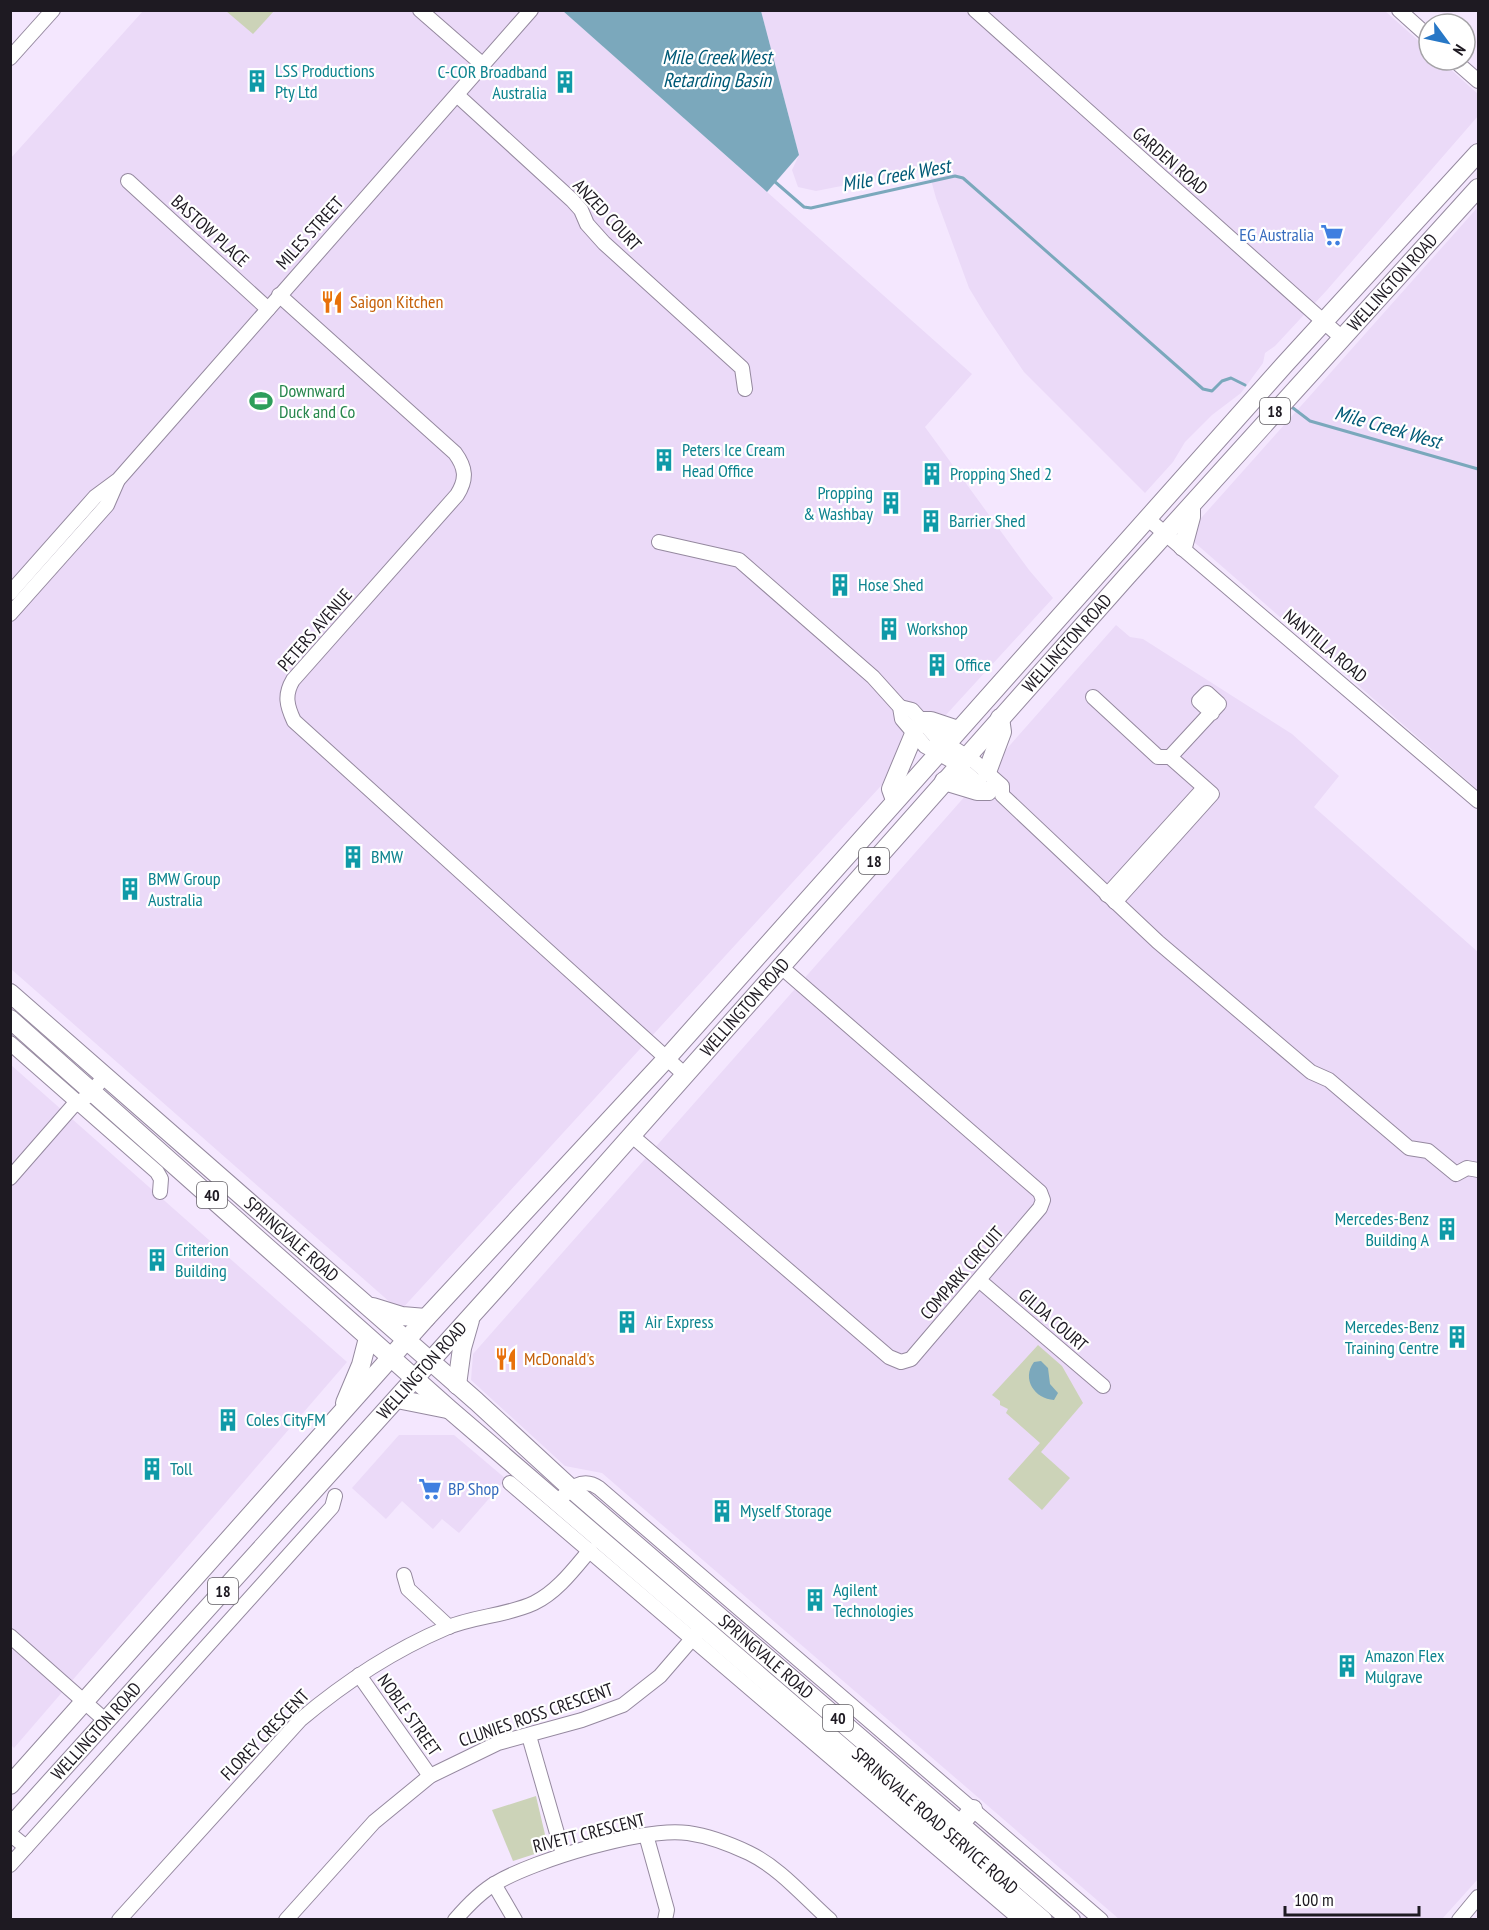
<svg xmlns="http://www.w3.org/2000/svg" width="1489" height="1930" font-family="'PT Sans Narrow',sans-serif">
	<rect width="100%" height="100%" fill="#f4e7fe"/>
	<g fill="#ebdaf8">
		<path d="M143,11H563L972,374L925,427L1029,570L1053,598L400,1311L11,969V158Z"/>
		<path d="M761,11H1385L1429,50V60H1440L1478,94V116L1327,290L1275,346L1265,353L1263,363L1241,393L1212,415L1185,442L1173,462L1145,493L1024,372L986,316L969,288L936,198L928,169L816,191L798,187L792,170L799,155Z"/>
		<path d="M1478,207V790L1186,535Z"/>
		<path d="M1116,625L1130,637L1143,639L1292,734L1339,776L1314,807L1478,952V1879L1442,1919H1119L602,1473L565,1466L471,1380L473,1354Z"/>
		<path d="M11,1065L347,1362L14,1748L11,1745Z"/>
		<path d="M399,1435H454L506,1479L459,1533L442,1519L433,1529L402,1501L386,1519L352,1488Z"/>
	</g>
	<g fill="#ccd3b8">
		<path d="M226,11H274L253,34Z"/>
		<path d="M1038,1345L1062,1366L1083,1403L1041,1452L1070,1478L1042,1510L1008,1479L1040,1443L1006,1413L1008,1409L1000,1405V1401L992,1395Z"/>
		<path d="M536,1796L547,1843L541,1852L513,1861L492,1810Z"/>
	</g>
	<g fill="#7ba8bc">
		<path d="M563,11H761L799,155L767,192Z"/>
		<path d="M1041,1361L1048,1368L1050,1384L1058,1393L1054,1400C1035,1399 1021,1379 1034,1362Z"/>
	</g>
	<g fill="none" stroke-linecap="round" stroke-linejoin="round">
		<g stroke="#7ba8bc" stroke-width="3">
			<path d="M774,181L804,207L811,208L955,176L963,178L1203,389L1212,391L1222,381L1231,378L1245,385"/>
			<path d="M1293,408L1310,421L1478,469"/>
		</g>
		<g stroke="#95899f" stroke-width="16">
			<g id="minor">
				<path d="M420,10L483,65"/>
				<path d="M975,10L1342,338"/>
				<path d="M1399,10L1429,37"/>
				<path d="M10,58L53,10"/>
				<path d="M1454,60L1478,81"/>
				<path d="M457,95L572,200L581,210L587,224L604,243L742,368L745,389"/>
				<path d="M128,181L268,309"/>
				<path d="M279,295L455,453C466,468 467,479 457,495L293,680C284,695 287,706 294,721L684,1074"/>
				<path d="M1148,519L1478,801"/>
				<path d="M659,542L739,560L873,677L900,707L902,719L925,746L954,762L989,793"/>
				<path d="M10,593L95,497L118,480L531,10"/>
				<path d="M10,614L107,505L117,482"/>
				<path d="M1093,697L1158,757H1170L1212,794L1115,902"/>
				<path d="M900,707L912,710L936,737L974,761L1002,786V795L1158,942L1311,1072L1329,1080L1409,1148L1428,1151L1456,1174L1467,1168L1478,1170"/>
				<path d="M1170,757L1219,704L1207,693L1199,701L1212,713"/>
				<path d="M1107,895L1204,788"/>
				<path d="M10,1043L157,1172L161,1179L160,1192"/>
				<path d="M631,1135L889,1357L901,1362L911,1359L1040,1208L1043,1200L1040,1192L780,966"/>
				<path d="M10,1178L72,1107L88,1096L105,1076"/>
				<path d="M980,1281L1103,1386"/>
				<path d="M510,1483L1021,1920"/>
				<path d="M558,1502C569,1489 582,1476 599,1488L1101,1920"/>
				<path d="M404,1575L408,1589L449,1627"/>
				<path d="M10,1636L106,1721"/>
				<path d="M359,1675L430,1776"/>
				<path d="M529,1736L563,1854"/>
				<path d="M10,1834L26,1847"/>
				<path d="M646,1835L667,1910L665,1920"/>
				<path d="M10,1865L332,1507L335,1496"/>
				<path d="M494,1884L515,1920"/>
				<path d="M119,1920L300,1720C345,1682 392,1651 446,1628C474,1616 506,1616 534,1603C557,1592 574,1569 590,1550"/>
				<path d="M286,1920L374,1822L430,1776L498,1743L582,1720L623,1705L660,1676L698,1632"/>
				<path d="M455,1920C467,1906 480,1892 496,1883C535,1860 644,1827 688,1833C709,1836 730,1844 749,1853C780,1868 804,1897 830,1920"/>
				<path d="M1459,1920L1478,1897"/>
			</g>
		</g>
		<g stroke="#95899f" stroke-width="20">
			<g id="highway">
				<path d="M1183,547L1191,517V506"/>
				<path d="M921,721H931L958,730"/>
				<path d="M987,772L1002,732L1000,718"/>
				<path d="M944,781L977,791H988"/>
				<path d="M895,800L891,789L914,734"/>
				<path id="s1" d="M10,993L476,1401L576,1493L1071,1920"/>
				<path d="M10,1019L449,1409L1043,1920"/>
				<path d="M373,1307L402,1316L426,1318"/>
				<path d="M457,1385L462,1348L470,1320"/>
				<path d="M397,1399L447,1409"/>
				<path d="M345,1403L361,1365L368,1338"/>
				<path d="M10,1785L426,1318L667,1058L1285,364L1478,153"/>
				<path id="s2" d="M10,1827L499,1285L1127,576L1478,188"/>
				<path d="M953,1833L973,1809"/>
			</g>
		</g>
		<use href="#minor" stroke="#fff" stroke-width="14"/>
		<use href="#highway" stroke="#fff" stroke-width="18"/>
	</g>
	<defs>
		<g id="building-bare" transform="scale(1.8)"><path d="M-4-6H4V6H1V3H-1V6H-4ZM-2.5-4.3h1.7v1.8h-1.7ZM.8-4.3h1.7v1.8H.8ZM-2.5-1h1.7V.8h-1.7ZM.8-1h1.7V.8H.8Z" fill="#0f9aa8" stroke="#fff" stroke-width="2.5" paint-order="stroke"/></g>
		<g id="supermarket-bare" transform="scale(1.8)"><path d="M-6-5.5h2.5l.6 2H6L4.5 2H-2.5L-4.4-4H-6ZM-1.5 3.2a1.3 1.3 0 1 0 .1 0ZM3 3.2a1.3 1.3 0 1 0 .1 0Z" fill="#3f7fe0" stroke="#fff" stroke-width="2.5" paint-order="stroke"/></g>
		<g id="restaurant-bare" transform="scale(1.8)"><path d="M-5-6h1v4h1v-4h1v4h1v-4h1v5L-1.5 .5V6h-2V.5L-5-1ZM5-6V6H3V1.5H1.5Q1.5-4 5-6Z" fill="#e8710a" stroke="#fff" stroke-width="2.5" paint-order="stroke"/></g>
		<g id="stadium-bare" transform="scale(1.8)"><path d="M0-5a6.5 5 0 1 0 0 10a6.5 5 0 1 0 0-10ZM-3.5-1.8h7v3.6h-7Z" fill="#2e9e5b" stroke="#fff" stroke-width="2.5" paint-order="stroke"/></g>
	</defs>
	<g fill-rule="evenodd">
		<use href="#building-bare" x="257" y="81"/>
		<use href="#building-bare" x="565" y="82"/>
		<use href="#supermarket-bare" x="1332" y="235"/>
		<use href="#restaurant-bare" x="332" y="302"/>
		<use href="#stadium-bare" x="261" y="401"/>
		<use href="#building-bare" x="664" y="460"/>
		<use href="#building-bare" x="932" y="474"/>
		<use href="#building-bare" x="891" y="503"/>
		<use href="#building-bare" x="931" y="521"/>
		<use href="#building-bare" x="840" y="585"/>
		<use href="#building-bare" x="889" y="629"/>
		<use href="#building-bare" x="937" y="665"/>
		<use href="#building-bare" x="353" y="857"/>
		<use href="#building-bare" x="130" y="889"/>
		<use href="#building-bare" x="1447" y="1229"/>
		<use href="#building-bare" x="157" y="1260"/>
		<use href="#building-bare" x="627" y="1322"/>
		<use href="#building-bare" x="1457" y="1337"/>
		<use href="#restaurant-bare" x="506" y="1359"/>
		<use href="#building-bare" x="228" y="1420"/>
		<use href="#building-bare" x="152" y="1469"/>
		<use href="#supermarket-bare" x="430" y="1489"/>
		<use href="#building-bare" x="722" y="1511"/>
		<use href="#building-bare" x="815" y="1600"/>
		<use href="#building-bare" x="1347" y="1666"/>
	</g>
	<g text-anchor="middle" stroke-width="4.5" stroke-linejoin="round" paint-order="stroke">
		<g fill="#fff" stroke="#625f64" stroke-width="1.5">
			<rect x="1260" y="398" width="30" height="26" rx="4.5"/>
			<rect x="859" y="848" width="30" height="26" rx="4.5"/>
			<rect x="197" y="1182" width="30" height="26" rx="4.5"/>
			<rect x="208" y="1578" width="30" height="26" rx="4.5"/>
			<rect x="823" y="1705" width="30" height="26" rx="4.5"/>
		</g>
		<g font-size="16" font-weight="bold" fill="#1e1a22">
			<text x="1275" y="417">18</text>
			<text x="874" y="867">18</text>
			<text x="212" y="1201">40</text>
			<text x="223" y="1597">18</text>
			<text x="838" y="1724">40</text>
		</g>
		<g font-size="18" fill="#0d838f" stroke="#fff" text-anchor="start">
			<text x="275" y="77">LSS Productions<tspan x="275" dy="21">Pty Ltd</tspan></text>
			<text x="547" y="78" text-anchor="end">C-COR Broadband<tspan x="547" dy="21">Australia</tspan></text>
			<text x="682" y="456">Peters Ice Cream<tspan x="682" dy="21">Head Office</tspan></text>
			<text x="950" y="480">Propping Shed 2</text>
			<text x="873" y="499" text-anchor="end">Propping<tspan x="873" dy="21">&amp; Washbay</tspan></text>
			<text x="949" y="527">Barrier Shed</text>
			<text x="858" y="591">Hose Shed</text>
			<text x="907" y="635">Workshop</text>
			<text x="955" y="671">Office</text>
			<text x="371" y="863">BMW</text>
			<text x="148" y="885">BMW Group<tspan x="148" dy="21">Australia</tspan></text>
			<text x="1429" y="1225" text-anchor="end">Mercedes-Benz<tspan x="1429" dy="21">Building A</tspan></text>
			<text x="175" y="1256">Criterion<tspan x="175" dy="21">Building</tspan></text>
			<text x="645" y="1328">Air Express</text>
			<text x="1439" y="1333" text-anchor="end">Mercedes-Benz<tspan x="1439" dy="21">Training Centre</tspan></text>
			<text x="246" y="1426">Coles CityFM</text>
			<text x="170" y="1475">Toll</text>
			<text x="740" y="1517">Myself Storage</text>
			<text x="833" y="1596">Agilent<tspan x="833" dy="21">Technologies</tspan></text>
			<text x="1365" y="1662">Amazon Flex<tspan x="1365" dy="21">Mulgrave</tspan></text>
		</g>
		<g font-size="18" fill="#1e1a22" stroke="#fff">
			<text transform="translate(1170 161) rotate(41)" y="6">GARDEN ROAD</text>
			<text transform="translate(607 215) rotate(47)" y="6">ANZED COURT</text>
			<text transform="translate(210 231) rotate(42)" y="6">BASTOW PLACE</text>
			<text transform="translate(310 233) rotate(-48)" y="6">MILES STREET</text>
			<text dy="6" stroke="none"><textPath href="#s2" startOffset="2073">WELLINGTON ROAD</textPath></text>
			<text transform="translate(315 630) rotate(-49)" y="6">PETERS AVENUE</text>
			<text dy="6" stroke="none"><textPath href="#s2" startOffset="1587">WELLINGTON ROAD</textPath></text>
			<text transform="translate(1325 646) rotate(40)" y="6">NANTILLA ROAD</text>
			<text dy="6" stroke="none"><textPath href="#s2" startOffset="1101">WELLINGTON ROAD</textPath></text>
			<text dy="6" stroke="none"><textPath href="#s1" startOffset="374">SPRINGVALE ROAD</textPath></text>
			<text transform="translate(962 1273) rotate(-49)" y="6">COMPARK CIRCUIT</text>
			<text transform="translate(1053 1320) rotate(41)" y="6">GILDA COURT</text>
			<text dy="6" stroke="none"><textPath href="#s2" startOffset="615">WELLINGTON ROAD</textPath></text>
			<text dy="6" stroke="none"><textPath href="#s1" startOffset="1006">SPRINGVALE ROAD</textPath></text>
			<text transform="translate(409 1715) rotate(55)" y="6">NOBLE STREET</text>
			<text transform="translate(536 1715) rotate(-19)" y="6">CLUNIES ROSS CRESCENT</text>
			<text dy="6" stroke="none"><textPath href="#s2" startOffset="129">WELLINGTON ROAD</textPath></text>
			<text transform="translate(265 1735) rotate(-46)" y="6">FLOREY CRESCENT</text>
			<text transform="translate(935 1821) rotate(41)" y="6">SPRINGVALE ROAD SERVICE ROAD</text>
			<text transform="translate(589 1833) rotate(-14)" y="6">RIVETT CRESCENT</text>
		</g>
		<g font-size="18" fill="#366cbe" stroke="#fff" text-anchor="end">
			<text x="1314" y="241">EG Australia</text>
			<text x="448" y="1495" text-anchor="start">BP Shop</text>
		</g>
		<g font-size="18" fill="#c56008" stroke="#fff" text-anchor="start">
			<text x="350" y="308">Saigon Kitchen</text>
			<text x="524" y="1365">McDonald's</text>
		</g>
		<g font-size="18" fill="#27864d" stroke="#fff" text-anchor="start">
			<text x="279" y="397">Downward<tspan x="279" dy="21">Duck and Co</tspan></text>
		</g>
		<g font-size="20" font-style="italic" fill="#005a77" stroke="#fff">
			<text x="717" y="64">Mile Creek West<tspan x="717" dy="23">Retarding Basin</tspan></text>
			<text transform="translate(896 175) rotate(-10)" y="7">Mile Creek West</text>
			<text transform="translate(1388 427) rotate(16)" y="7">Mile Creek West</text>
		</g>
	</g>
	<rect width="1489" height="1930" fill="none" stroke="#1e1a22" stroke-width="24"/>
	<g transform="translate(1447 42) rotate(123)"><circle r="28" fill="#ffffff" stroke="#a5a3a7" stroke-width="1.5"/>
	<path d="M0-4.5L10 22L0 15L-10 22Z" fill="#2777c6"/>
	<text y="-9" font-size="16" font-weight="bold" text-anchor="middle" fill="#1e1a22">N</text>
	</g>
	<path d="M1285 1906v9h134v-9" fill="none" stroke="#1e1a22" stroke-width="3"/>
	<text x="1294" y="1906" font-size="18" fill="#1e1a22" stroke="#ffffff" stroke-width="4.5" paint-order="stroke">100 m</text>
</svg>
